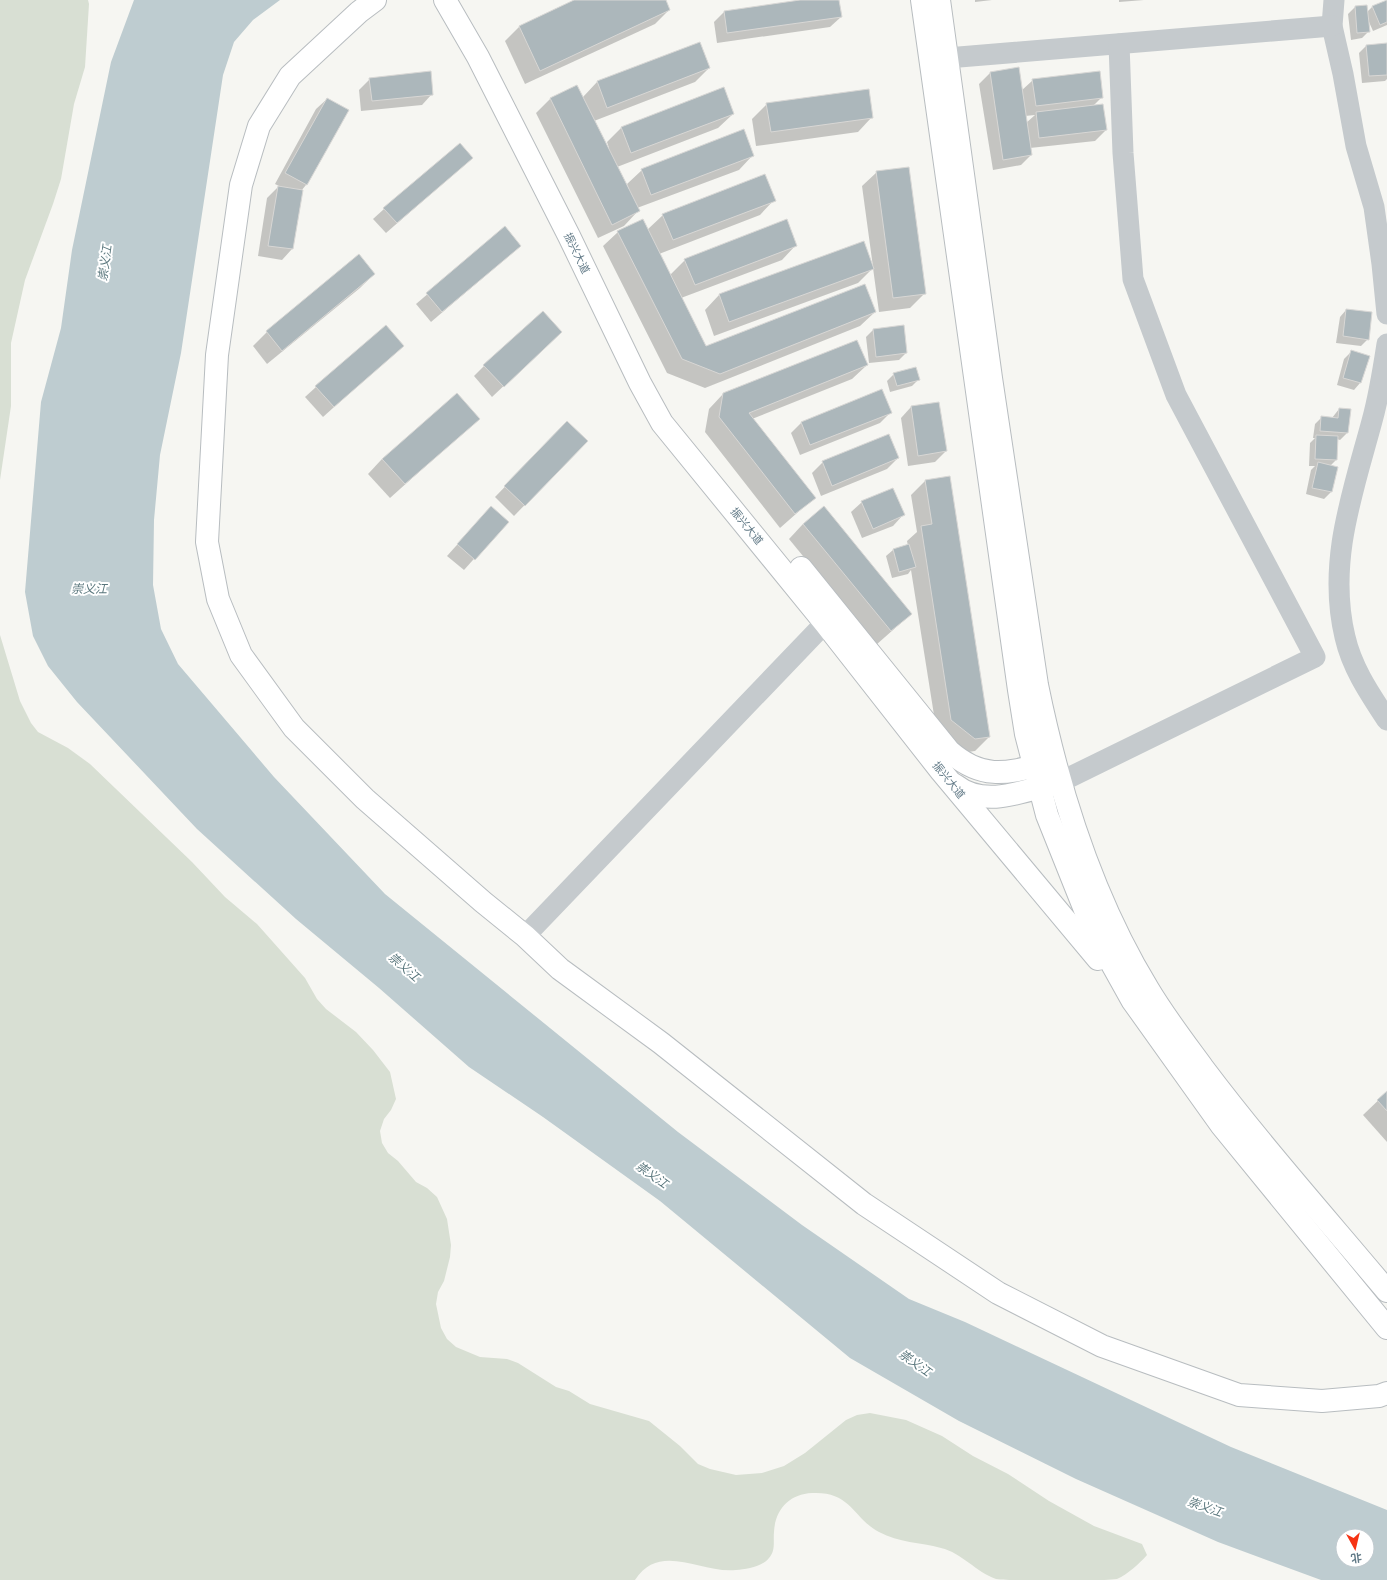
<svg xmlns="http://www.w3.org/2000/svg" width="1387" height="1580" font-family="'PT Sans Narrow','Noto Sans SC',sans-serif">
	<rect width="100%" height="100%" fill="#f6f6f2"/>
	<g fill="#d8dfd3">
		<path d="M0,0H88L89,4L85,67L74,104L61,179L53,204L25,280L11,343V406L0,480Z"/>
		<path d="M0,635L20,701L31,723L38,732L68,748L90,764L192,862L225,897L257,924L305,978L317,999L326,1009L356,1032L373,1050L390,1072L396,1099L391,1110L384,1119L380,1131L382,1143L388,1153L398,1161L416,1182L427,1188L437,1197L447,1219L451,1245L450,1257L444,1281L438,1292L436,1304L441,1328L447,1339L456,1347L480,1357L507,1359L518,1363L556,1387L569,1391L590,1404L649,1421L680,1446L698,1464L710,1469L736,1475L762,1473L784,1466L805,1453L846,1420L857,1415L870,1413L906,1420L942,1436L973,1456L1008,1474L1049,1501L1094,1526L1142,1544L1147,1555C1139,1564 1128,1574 1117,1579C1110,1580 1099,1580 1092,1580C1069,1580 1046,1580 1023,1580C1015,1580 1003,1580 996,1579C976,1572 962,1553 941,1548C920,1542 899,1543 879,1532C853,1518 851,1491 812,1493C789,1494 775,1510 774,1532C773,1541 776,1550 769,1558C762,1567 746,1569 736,1570C701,1574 660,1541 635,1580H0Z"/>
	</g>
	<path fill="#beccd0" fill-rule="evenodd" d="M134,0H280L253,20L234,42L223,75L181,353L160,455L154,520L153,585L161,629L178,664L274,777L385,894L678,1132L802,1225L909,1299L965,1322L1231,1447L1387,1510V1580H1321L1218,1542L1076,1479L959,1421L850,1358L660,1201L543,1117L469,1067L379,988L296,919L197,829L77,702L48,666L33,636L25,592L41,402L61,328L72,250L111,62ZM1343,1536H1367V1560H1343Z"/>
	<g fill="#0003" fill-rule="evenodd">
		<path d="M576,0H665L669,10L655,24L525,84L505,41L519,27Z"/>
		<path d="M807,0H838L841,17L830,27L717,43L714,22L724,12Z"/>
		<path d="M975,0H992L975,2Z"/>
		<path d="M1119,0H1144L1119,2Z"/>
		<path d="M1387,1V25L1373,31L1369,22V31L1362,38L1351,40L1348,14L1355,7L1366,6L1367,12L1372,7Z"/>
		<path d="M1387,44V79L1385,81L1362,83L1359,53L1366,46Z"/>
		<path d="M709,68L695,82L594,121L608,149L609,148L607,142L621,128L723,89L733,114L718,128L617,167L628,190L629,189L627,184L642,170L753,155L739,170L637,208L638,211L624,226L598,238L536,113L551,98L583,97L597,82Z"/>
		<path d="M1018,68L1021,91L1033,80L1102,97L1093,106L1106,130L1095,141L1030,148L1031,155L1021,165L993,170L979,84L990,73ZM1035,115L1026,123L1025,116Z"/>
		<path d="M370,79L432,94L422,105L361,111L359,90Z"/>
		<path d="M327,99L347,110L306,185L301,191L292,249L282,260L258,256L267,198L279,186L275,184L316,109Z"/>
		<path d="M767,104L872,117L858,132L756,146L752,119Z"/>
		<path d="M472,158L386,233L373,219L384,209Z"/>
		<path d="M877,172L925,293L910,308L879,312L873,268L858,283L714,336L705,310L719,295L863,242L873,267L862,186Z"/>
		<path d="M774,200L760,215L659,254L670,275L685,260L796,245L782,260L681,298L706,347L875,312L860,326L705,388L667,373L603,246L618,232L647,230L663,215Z"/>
		<path d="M505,228L520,246L431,322L416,304Z"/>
		<path d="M359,256L374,274L360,288L267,364L253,346L267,332Z"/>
		<path d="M1346,310L1368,339L1361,346L1336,343L1340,317Z"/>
		<path d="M873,330L906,353L899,360L869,363L866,337Z"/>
		<path d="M561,332L492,397L474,376L484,366Z"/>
		<path d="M402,346L323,417L305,397L316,387Z"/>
		<path d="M1351,352L1368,357L1360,383L1354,390L1337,385L1344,359Z"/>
		<path d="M867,365L852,379L752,419L814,498L780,528L705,432L709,409L723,394Z"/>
		<path d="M894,374L919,379L912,386L890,392L887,381Z"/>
		<path d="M882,390L891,412L880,423L800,455L791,433L801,423Z"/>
		<path d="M911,407L946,451L935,462L908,466L901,418Z"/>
		<path d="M1339,409L1347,433L1340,440L1337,439L1336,460L1330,466L1331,492L1324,499L1306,494L1311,470L1315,466H1309L1310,443L1315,438H1313L1315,424L1322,417L1332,418Z"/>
		<path d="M478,419L390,498L368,474L382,459Z"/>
		<path d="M567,422L587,441L514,516L495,497Z"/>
		<path d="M889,436L898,458L887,469L821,496L812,473L823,462Z"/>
		<path d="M925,481L989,737L975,751L961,753L937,734L911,570L908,574L892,578L886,556L893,550L908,546L907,541L917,532L911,495Z"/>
		<path d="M862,502L903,515L893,526L862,538L851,512Z"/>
		<path d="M491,507L507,522L464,570L447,556Z"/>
		<path d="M803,524L911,614L876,645L789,539Z"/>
		<path d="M1387,1092V1142L1363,1115Z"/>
	</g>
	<g fill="#acb7bb" stroke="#d8d7d5">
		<path d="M574,0H666L670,10L540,71L519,26Z"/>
		<path d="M800,0H839L842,17L727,33L724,11Z"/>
		<path d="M1387,0V22L1380,25L1372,6Z"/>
		<path d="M1367,5L1370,32L1357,33L1355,6Z"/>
		<path d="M700,42L710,68L607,108L597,81Z"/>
		<path d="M1387,43V75L1369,76L1366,45Z"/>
		<path d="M1019,67L1032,155L1003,160L990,72Z"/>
		<path d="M431,71L433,95L372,101L369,78Z"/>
		<path d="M1100,71L1103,98L1036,106L1032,79Z"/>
		<path d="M577,85L640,211L612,225L550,98Z"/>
		<path d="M724,87L734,114L631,153L621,127Z"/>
		<path d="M869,89L873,118L771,132L766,103Z"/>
		<path d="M327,98L349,110L307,185L285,173Z"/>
		<path d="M1103,104L1107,130L1039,138L1036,112Z"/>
		<path d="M744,129L754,156L651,195L641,169Z"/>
		<path d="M460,143L473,158L397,223L383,208Z"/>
		<path d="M909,167L926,294L893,298L876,171Z"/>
		<path d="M765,174L776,201L673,240L662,214Z"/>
		<path d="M278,186L303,190L293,249L268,246Z"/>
		<path d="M643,219L706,346L865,284L876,312L720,374L682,359L617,231Z"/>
		<path d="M787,219L797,246L695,285L684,259Z"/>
		<path d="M505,226L521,246L442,312L426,293Z"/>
		<path d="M864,241L874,269L729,322L719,294Z"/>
		<path d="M359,254L375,274L282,351L266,331Z"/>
		<path d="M1346,309L1372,312L1369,340L1343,336Z"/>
		<path d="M543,311L562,332L504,387L483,365Z"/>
		<path d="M386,325L404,346L334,407L315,386Z"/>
		<path d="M904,325L907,353L876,357L873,329Z"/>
		<path d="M857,340L868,365L749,413L816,498L795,514L719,417L723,393Z"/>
		<path d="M1351,350L1370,356L1361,383L1343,378Z"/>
		<path d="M916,367L920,380L897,386L893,373Z"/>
		<path d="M882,389L892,413L810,445L801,422Z"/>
		<path d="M457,393L480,419L405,484L382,459Z"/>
		<path d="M939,402L947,451L918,456L911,406Z"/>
		<path d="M1339,408L1351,409L1348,433L1320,431L1321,416L1338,418Z"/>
		<path d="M567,421L588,441L525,506L504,486Z"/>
		<path d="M889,434L899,458L832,486L822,461Z"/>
		<path d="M1316,435L1338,436L1337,460L1315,459Z"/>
		<path d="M1318,462L1338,467L1332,492L1312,488Z"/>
		<path d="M950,476L990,737L975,739L951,720L921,526L932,524L925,480Z"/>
		<path d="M893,488L905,515L873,529L861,501Z"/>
		<path d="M491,506L509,522L475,560L457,544Z"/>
		<path d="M824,506L912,614L891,631L803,524Z"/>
		<path d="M909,544L916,567L899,572L893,549Z"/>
		<path d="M1387,1091V1111L1377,1100Z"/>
	</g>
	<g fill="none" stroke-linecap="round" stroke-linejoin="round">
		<g stroke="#b8bdc0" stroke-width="24">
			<g id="major">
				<path d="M375,0L359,12L290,76L259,126L241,185L217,355L207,542L218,599L241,655L294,728L365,799L483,902L525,936L560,969L661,1043L864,1204L998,1293L1102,1346L1239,1395L1322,1401L1379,1396L1387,1393"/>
				<path d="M445,0L478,57L569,236L640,383L662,423L825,623L941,771L1098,959"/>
				<path d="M922,0L1019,690L1026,734L1047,815L1093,930L1132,1000L1222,1126L1387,1328"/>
				<path d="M939,0L991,378L1037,685C1058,788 1093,899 1148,989C1164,1016 1184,1042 1203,1068C1261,1145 1325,1217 1387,1291"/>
				<path d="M801,568L949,751C983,781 1007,773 1048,763"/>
				<path d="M955,785C984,808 1021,792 1054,783"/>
			</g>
		</g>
		<g stroke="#c5cacd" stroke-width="21">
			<path d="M1334,0L1332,26L1343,74L1356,146L1374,207L1382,264L1387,314"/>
			<path d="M947,58L1332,26"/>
			<path d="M1387,344C1383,370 1379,396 1372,421C1353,492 1327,562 1345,637C1352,668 1370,694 1387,720"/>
			<path d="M1060,782L1315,657L1176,395L1133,279L1123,153L1119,44"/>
			<path d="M525,936L825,623L837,613"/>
		</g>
		<use href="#major" stroke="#fff" stroke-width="22"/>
	</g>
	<g text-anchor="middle" stroke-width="4" stroke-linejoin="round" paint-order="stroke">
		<g font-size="11" fill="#627a87" stroke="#fff">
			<text transform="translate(577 253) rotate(64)" y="4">振兴大道</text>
			<text transform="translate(747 526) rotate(51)" y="4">振兴大道</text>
			<text transform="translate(949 780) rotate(51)" y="4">振兴大道</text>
		</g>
		<g font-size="12" font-style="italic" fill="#59767c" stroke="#fff">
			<text transform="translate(105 263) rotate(-82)" y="4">崇义江</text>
			<text x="89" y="593">崇义江</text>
			<text transform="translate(404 967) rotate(41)" y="4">崇义江</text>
			<text transform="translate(652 1175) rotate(35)" y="4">崇义江</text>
			<text transform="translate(915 1363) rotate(35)" y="4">崇义江</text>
			<text transform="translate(1205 1507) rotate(19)" y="4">崇义江</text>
		</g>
	</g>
	<g transform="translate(1355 1548) rotate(172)"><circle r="19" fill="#ffffff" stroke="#c0cacf"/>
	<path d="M0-3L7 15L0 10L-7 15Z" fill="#f63313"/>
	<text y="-6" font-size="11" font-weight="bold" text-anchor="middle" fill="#627a87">北</text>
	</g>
</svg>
